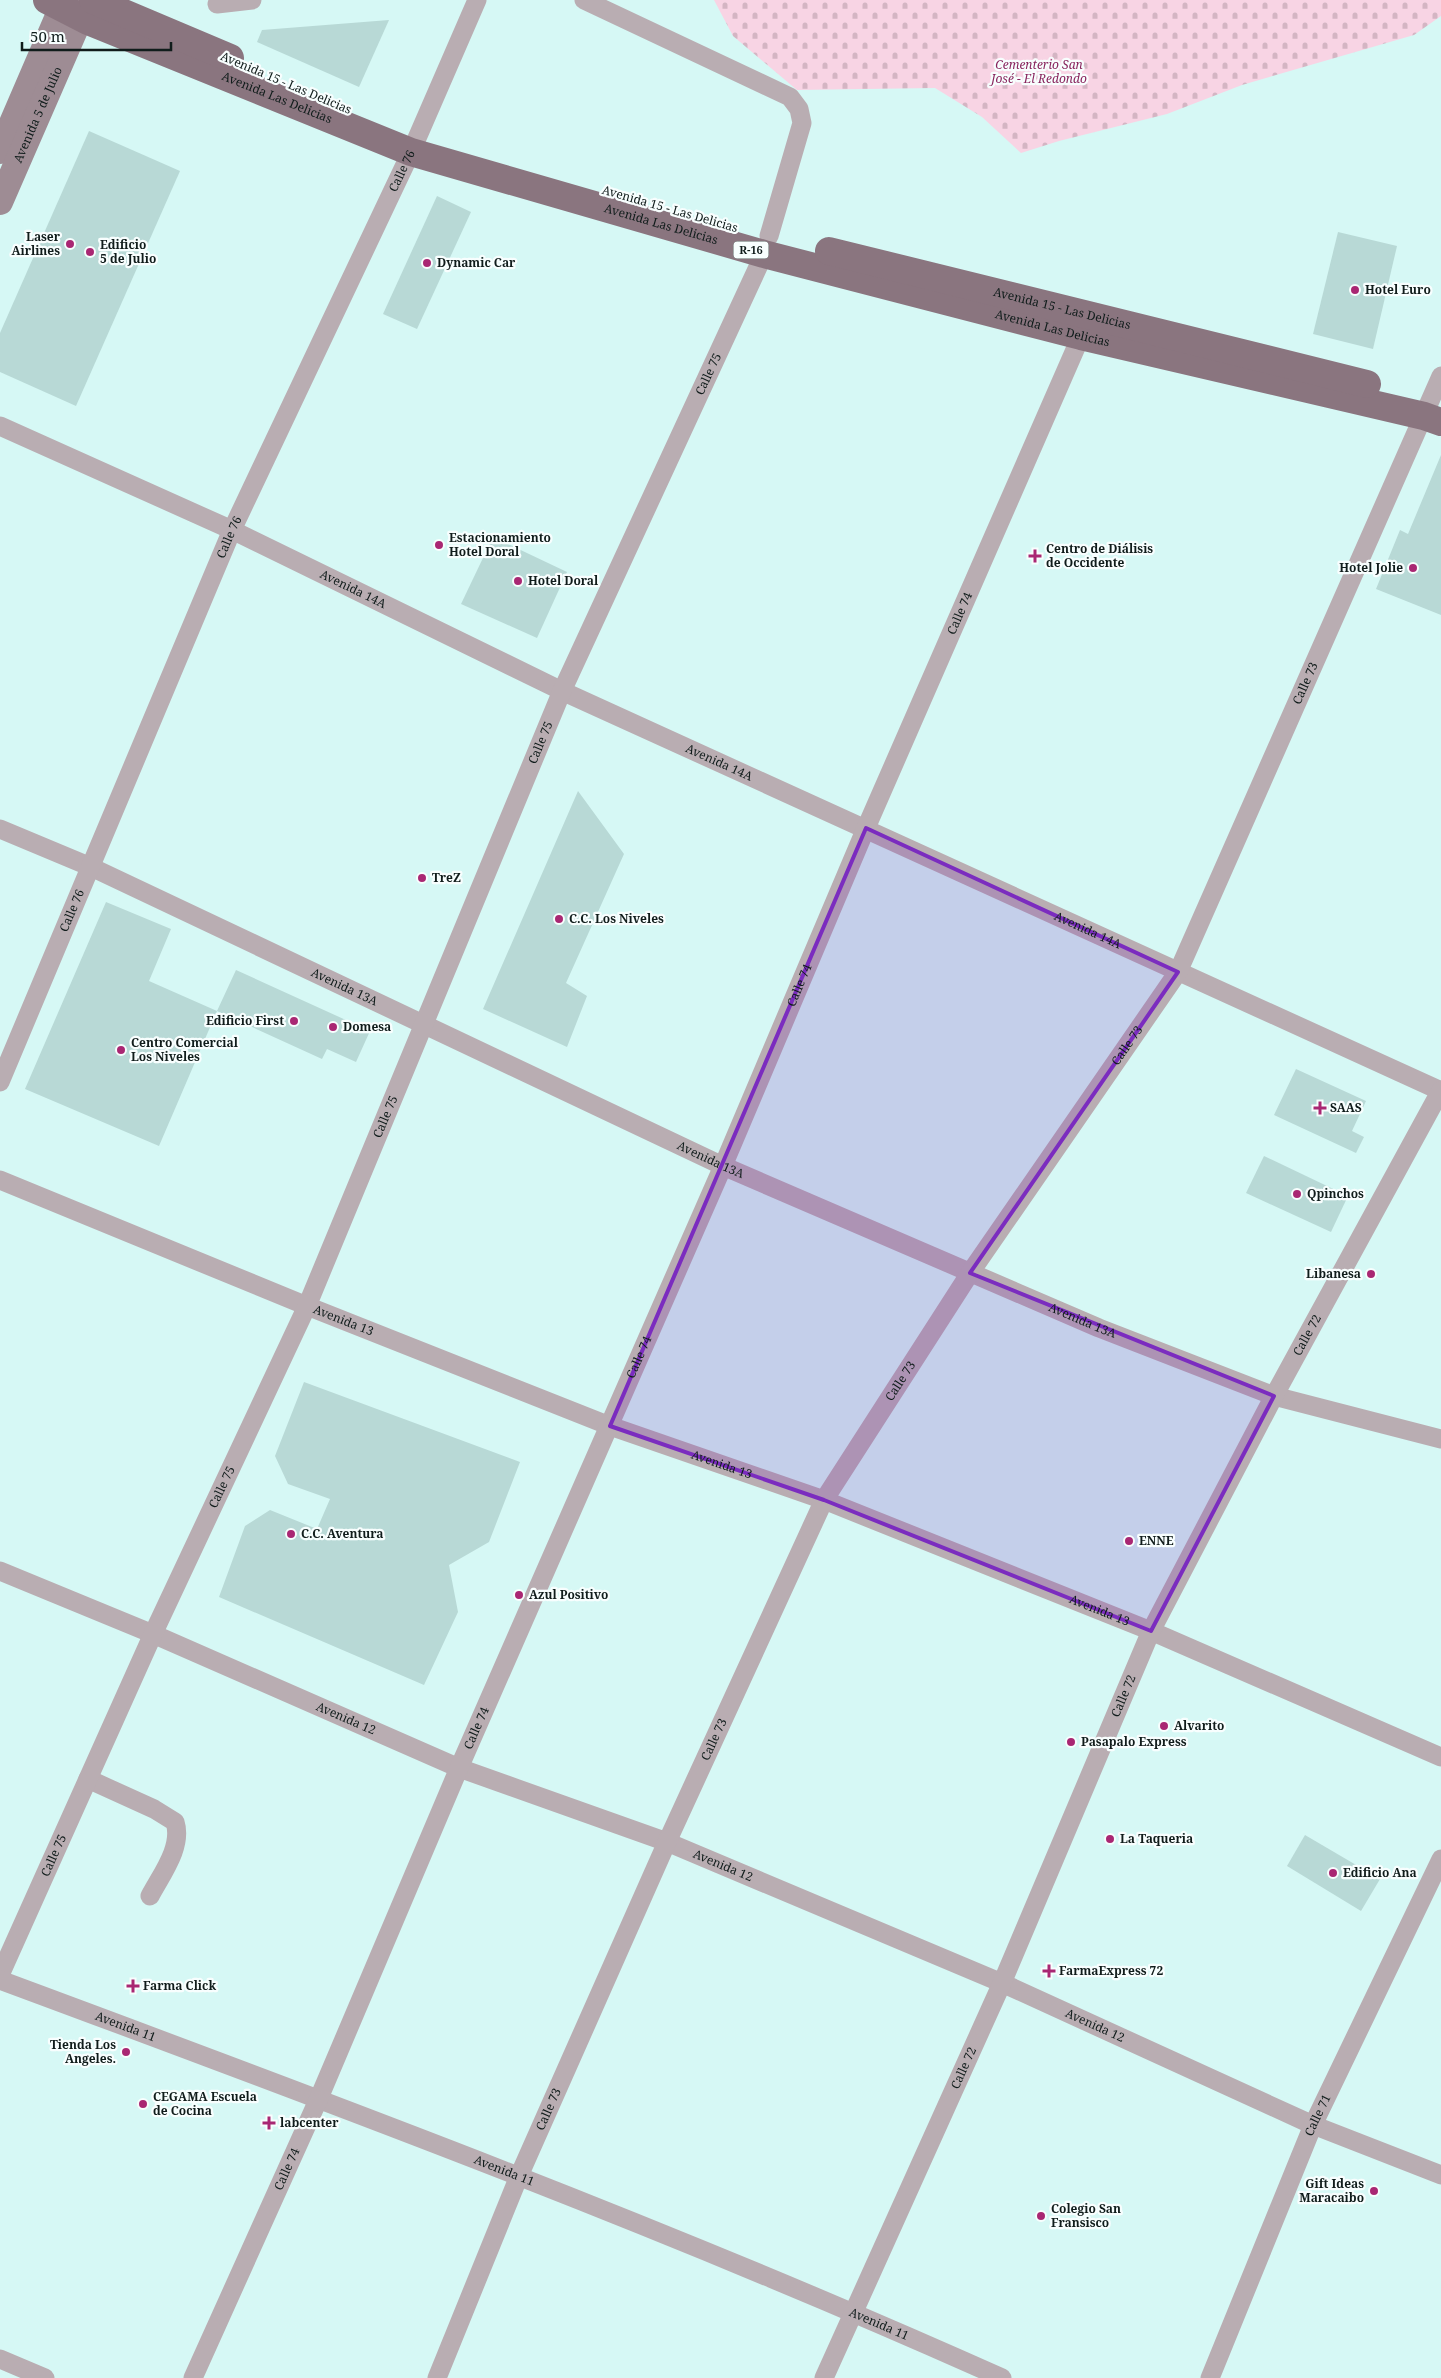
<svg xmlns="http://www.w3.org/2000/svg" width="1441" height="2378" font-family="'Noto Serif',serif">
	<defs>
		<pattern id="cemetery-stones" width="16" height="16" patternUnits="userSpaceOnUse" patternTransform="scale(1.25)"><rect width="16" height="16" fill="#f8d4e4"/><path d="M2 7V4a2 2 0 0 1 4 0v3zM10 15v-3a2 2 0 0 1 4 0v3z" fill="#d4b5c3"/></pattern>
	</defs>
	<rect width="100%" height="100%" fill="#d6f8f5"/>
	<path fill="url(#cemetery-stones)" d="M714,0H1441V16L1414,35L1242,85L1167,114L1059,141L1021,153L982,117L935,88L797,90L733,36Z"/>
	<g fill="#b8d9d6">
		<path d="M389,20L359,87L257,42L262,30Z"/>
		<path d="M89,131L180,171L76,406L0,372V333Z"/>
		<path d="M437,196L471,212L417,329L383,314Z"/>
		<path d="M1338,232L1397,246L1373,349L1313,334Z"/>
		<path d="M1441,455V615L1376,589L1400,530L1408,534Z"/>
		<path d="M493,537L567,572L537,638L461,604Z"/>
		<path d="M578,791L624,854L566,983L587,996L567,1047L483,1009Z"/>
		<path d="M106,902L171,929L149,981L217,1011L159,1146L25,1089Z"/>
		<path d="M236,970L370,1031L356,1062L327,1049L322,1059L217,1011Z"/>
		<path d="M1296,1069L1366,1101L1352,1131L1364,1137L1356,1153L1274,1115Z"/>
		<path d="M1264,1156L1348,1196L1331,1232L1246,1193Z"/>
		<path d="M304,1382L520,1462L489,1542L449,1565L458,1612L424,1685L219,1597L245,1526L270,1510L317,1529L330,1499L288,1484L275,1456Z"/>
		<path d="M1305,1835L1380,1879L1361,1911L1287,1866Z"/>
	</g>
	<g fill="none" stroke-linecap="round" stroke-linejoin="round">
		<g stroke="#b9adb2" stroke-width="19">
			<path d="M584,0L790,97L799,109L802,123L769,236"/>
			<path d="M217,4L252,0"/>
			<path id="s1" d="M0,426L232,530L562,691L1441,1091"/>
			<path id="s2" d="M0,829L91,867L723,1166L1099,1328L1274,1396L1441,1439"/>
			<path id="s3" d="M0,1082L232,530L411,152L477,0"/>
			<path id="s4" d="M0,1180L307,1306L610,1426L824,1500L1151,1631L1441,1757"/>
			<path id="s5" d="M0,1571L153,1634L459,1768L667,1842L1002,1983L1313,2125L1441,2175"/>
			<path d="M88,1779L154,1809L175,1822C183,1847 161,1875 150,1896"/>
			<path id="s6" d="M0,1975L153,1634L307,1306L562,691L764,254"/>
			<path id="s7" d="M0,1980C337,2105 674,2231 1002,2378"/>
			<path d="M0,2359L45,2378"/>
			<path id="s8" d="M193,2378L319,2098L459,1768L723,1166L866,828L1081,336"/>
			<path id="s9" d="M437,2378L519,2176L667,1842L824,1500L970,1273L1178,972L1441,376"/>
			<path id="s10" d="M824,2378L1002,1983L1151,1631L1274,1396L1441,1090"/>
			<path id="s11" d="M1210,2378L1313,2125L1441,1859"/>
		</g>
		<g stroke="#9e8c94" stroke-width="26">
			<path d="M0,151L65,0"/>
			<path id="s12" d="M0,202L88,0"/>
		</g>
		<g stroke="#8a757f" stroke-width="28">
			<path id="s13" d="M47,0L88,21L411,152L764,254L1081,336L1424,416L1441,422"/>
			<path d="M93,0L230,58"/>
			<path id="s14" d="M829,251L1367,384"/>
		</g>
	</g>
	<path fill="#7b2cbf" fill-opacity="0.2" stroke="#7b2cbf" stroke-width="4" stroke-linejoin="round" d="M866,828L1178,972L970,1273L1274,1396L1151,1631L824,1500L610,1426Z"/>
	<g fill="#a92773" stroke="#f8fefe" stroke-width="2">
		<circle cx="70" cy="244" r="5"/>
		<circle cx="90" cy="252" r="5"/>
		<circle cx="427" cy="263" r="5"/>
		<circle cx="1355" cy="290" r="5"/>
		<circle cx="439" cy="545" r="5"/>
		<path d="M1032.5 548.5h5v5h5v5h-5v5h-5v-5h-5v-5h5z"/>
		<circle cx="1413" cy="568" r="5"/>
		<circle cx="518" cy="581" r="5"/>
		<circle cx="422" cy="878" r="5"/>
		<circle cx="559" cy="919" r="5"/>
		<circle cx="294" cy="1021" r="5"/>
		<circle cx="333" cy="1027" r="5"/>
		<circle cx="121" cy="1050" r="5"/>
		<path d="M1317.5 1100.5h5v5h5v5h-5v5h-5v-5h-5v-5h5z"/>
		<circle cx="1297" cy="1194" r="5"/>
		<circle cx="1371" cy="1274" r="5"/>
		<circle cx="291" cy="1534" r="5"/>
		<circle cx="1129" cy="1541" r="5"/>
		<circle cx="519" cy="1595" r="5"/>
		<circle cx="1164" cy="1726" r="5"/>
		<circle cx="1071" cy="1742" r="5"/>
		<circle cx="1110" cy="1839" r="5"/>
		<circle cx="1333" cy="1873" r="5"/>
		<path d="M1046.5 1963.5h5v5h5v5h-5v5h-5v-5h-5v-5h5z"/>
		<path d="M130.5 1978.5h5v5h5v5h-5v5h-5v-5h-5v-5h5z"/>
		<circle cx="126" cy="2052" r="5"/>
		<circle cx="143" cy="2104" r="5"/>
		<path d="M266.5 2115.5h5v5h5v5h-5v5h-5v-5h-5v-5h5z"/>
		<circle cx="1374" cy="2191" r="5"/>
		<circle cx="1041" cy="2216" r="5"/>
	</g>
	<g text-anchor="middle" stroke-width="4.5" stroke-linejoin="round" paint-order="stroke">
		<rect fill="#f8fefe" stroke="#56605f" stroke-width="1" x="733.5" y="241.5" width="35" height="17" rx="4"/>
		<g font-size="11" font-weight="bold" fill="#101c1b">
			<text x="751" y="254">R-16</text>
		</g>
		<g font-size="12" font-style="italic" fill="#88235d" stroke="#f8fefe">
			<text x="1039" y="69">Cementerio San<tspan x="1039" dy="14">José - El Redondo</tspan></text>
		</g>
		<g font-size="12" fill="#101c1b" stroke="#f8fefe">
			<text transform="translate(286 83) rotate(23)" y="4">Avenida 15 - Las Delicias</text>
			<text dy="4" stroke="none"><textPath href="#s13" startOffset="250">Avenida Las Delicias</textPath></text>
			<text dy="4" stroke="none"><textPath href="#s12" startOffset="95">Avenida 5 de Julio</textPath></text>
			<text dy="4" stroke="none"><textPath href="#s3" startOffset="996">Calle 76</textPath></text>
			<text transform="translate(670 209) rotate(16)" y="4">Avenida 15 - Las Delicias</text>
			<text dy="4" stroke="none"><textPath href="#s13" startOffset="655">Avenida Las Delicias</textPath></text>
			<text dy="4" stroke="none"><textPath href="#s14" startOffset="240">Avenida 15 - Las Delicias</textPath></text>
			<text dy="4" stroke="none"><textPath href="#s13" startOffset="1060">Avenida Las Delicias</textPath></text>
			<text dy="4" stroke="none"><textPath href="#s6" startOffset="1751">Calle 75</textPath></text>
			<text dy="4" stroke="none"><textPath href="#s3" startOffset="591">Calle 76</textPath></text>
			<text dy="4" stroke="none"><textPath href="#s1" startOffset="389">Avenida 14A</textPath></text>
			<text dy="4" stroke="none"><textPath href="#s8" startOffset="1924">Calle 74</textPath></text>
			<text dy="4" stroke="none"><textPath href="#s9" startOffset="1911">Calle 73</textPath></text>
			<text dy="4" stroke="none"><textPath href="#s6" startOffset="1346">Calle 75</textPath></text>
			<text dy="4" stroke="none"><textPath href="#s1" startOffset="794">Avenida 14A</textPath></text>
			<text dy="4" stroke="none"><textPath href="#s3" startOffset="186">Calle 76</textPath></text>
			<text dy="4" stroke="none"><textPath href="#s1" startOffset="1199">Avenida 14A</textPath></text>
			<text dy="4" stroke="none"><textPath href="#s8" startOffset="1519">Calle 74</textPath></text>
			<text dy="4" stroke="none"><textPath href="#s2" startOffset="379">Avenida 13A</textPath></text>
			<text dy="4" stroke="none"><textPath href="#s9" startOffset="1506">Calle 73</textPath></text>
			<text dy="4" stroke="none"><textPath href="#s6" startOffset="941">Calle 75</textPath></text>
			<text dy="4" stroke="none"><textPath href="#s2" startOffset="784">Avenida 13A</textPath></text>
			<text dy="4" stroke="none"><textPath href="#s4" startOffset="371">Avenida 13</textPath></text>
			<text dy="4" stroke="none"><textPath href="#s2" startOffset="1189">Avenida 13A</textPath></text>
			<text dy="4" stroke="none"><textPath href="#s10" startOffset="1150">Calle 72</textPath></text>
			<text dy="4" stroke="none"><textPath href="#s8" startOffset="1114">Calle 74</textPath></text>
			<text dy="4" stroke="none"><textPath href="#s9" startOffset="1101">Calle 73</textPath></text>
			<text dy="4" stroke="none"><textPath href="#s4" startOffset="776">Avenida 13</textPath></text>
			<text dy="4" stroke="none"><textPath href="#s6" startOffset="536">Calle 75</textPath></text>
			<text dy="4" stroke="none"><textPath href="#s4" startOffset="1181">Avenida 13</textPath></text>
			<text dy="4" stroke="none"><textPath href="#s10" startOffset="745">Calle 72</textPath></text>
			<text dy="4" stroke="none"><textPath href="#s5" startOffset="376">Avenida 12</textPath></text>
			<text dy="4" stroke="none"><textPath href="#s8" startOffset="709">Calle 74</textPath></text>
			<text dy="4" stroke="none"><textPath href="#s9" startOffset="696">Calle 73</textPath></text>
			<text dy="4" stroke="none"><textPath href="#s6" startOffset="131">Calle 75</textPath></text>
			<text dy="4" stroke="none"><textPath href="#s5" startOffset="781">Avenida 12</textPath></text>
			<text dy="4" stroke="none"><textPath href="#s5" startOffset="1186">Avenida 12</textPath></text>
			<text dy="4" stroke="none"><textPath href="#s7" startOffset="134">Avenida 11</textPath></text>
			<text dy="4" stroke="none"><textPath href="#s10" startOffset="340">Calle 72</textPath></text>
			<text dy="4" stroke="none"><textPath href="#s9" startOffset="291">Calle 73</textPath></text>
			<text dy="4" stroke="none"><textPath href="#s11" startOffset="284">Calle 71</textPath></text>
			<text dy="4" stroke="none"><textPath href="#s8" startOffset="229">Calle 74</textPath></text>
			<text dy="4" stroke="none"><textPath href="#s7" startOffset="539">Avenida 11</textPath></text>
			<text dy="4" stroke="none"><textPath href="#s7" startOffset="944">Avenida 11</textPath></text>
		</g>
		<g font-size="12" font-weight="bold" fill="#101c1b" stroke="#f8fefe" text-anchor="start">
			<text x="60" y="241" text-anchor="end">Laser<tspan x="60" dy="14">Airlines</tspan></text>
			<text x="100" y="249">Edificio<tspan x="100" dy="14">5 de Julio</tspan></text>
			<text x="437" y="267">Dynamic Car</text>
			<text x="1365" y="294">Hotel Euro</text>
			<text x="449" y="542">Estacionamiento<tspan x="449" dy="14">Hotel Doral</tspan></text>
			<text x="1046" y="553">Centro de Diálisis<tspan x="1046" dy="14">de Occidente</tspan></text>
			<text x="1403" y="572" text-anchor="end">Hotel Jolie</text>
			<text x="528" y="585">Hotel Doral</text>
			<text x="432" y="882">TreZ</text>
			<text x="569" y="923">C.C. Los Niveles</text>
			<text x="284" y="1025" text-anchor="end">Edificio First</text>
			<text x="343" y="1031">Domesa</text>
			<text x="131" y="1047">Centro Comercial<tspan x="131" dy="14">Los Niveles</tspan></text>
			<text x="1330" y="1112">SAAS</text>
			<text x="1307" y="1198">Qpinchos</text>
			<text x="1361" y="1278" text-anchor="end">Libanesa</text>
			<text x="301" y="1538">C.C. Aventura</text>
			<text x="1139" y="1545">ENNE</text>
			<text x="529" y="1599">Azul Positivo</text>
			<text x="1174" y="1730">Alvarito</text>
			<text x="1081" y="1746">Pasapalo Express</text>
			<text x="1120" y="1843">La Taqueria</text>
			<text x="1343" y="1877">Edificio Ana</text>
			<text x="1059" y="1975">FarmaExpress 72</text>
			<text x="143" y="1990">Farma Click</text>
			<text x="116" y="2049" text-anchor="end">Tienda Los<tspan x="116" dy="14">Angeles.</tspan></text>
			<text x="153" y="2101">CEGAMA Escuela<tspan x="153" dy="14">de Cocina</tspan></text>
			<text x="280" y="2127">labcenter</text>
			<text x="1364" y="2188" text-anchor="end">Gift Ideas<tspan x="1364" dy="14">Maracaibo</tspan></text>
			<text x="1051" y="2213">Colegio San<tspan x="1051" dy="14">Fransisco</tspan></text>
		</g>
	</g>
	<path d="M22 42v8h149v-8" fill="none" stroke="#101c1b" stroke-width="2.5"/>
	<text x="30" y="42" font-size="15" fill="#101c1b" stroke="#f8fefe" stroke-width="4" paint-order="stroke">50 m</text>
</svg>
